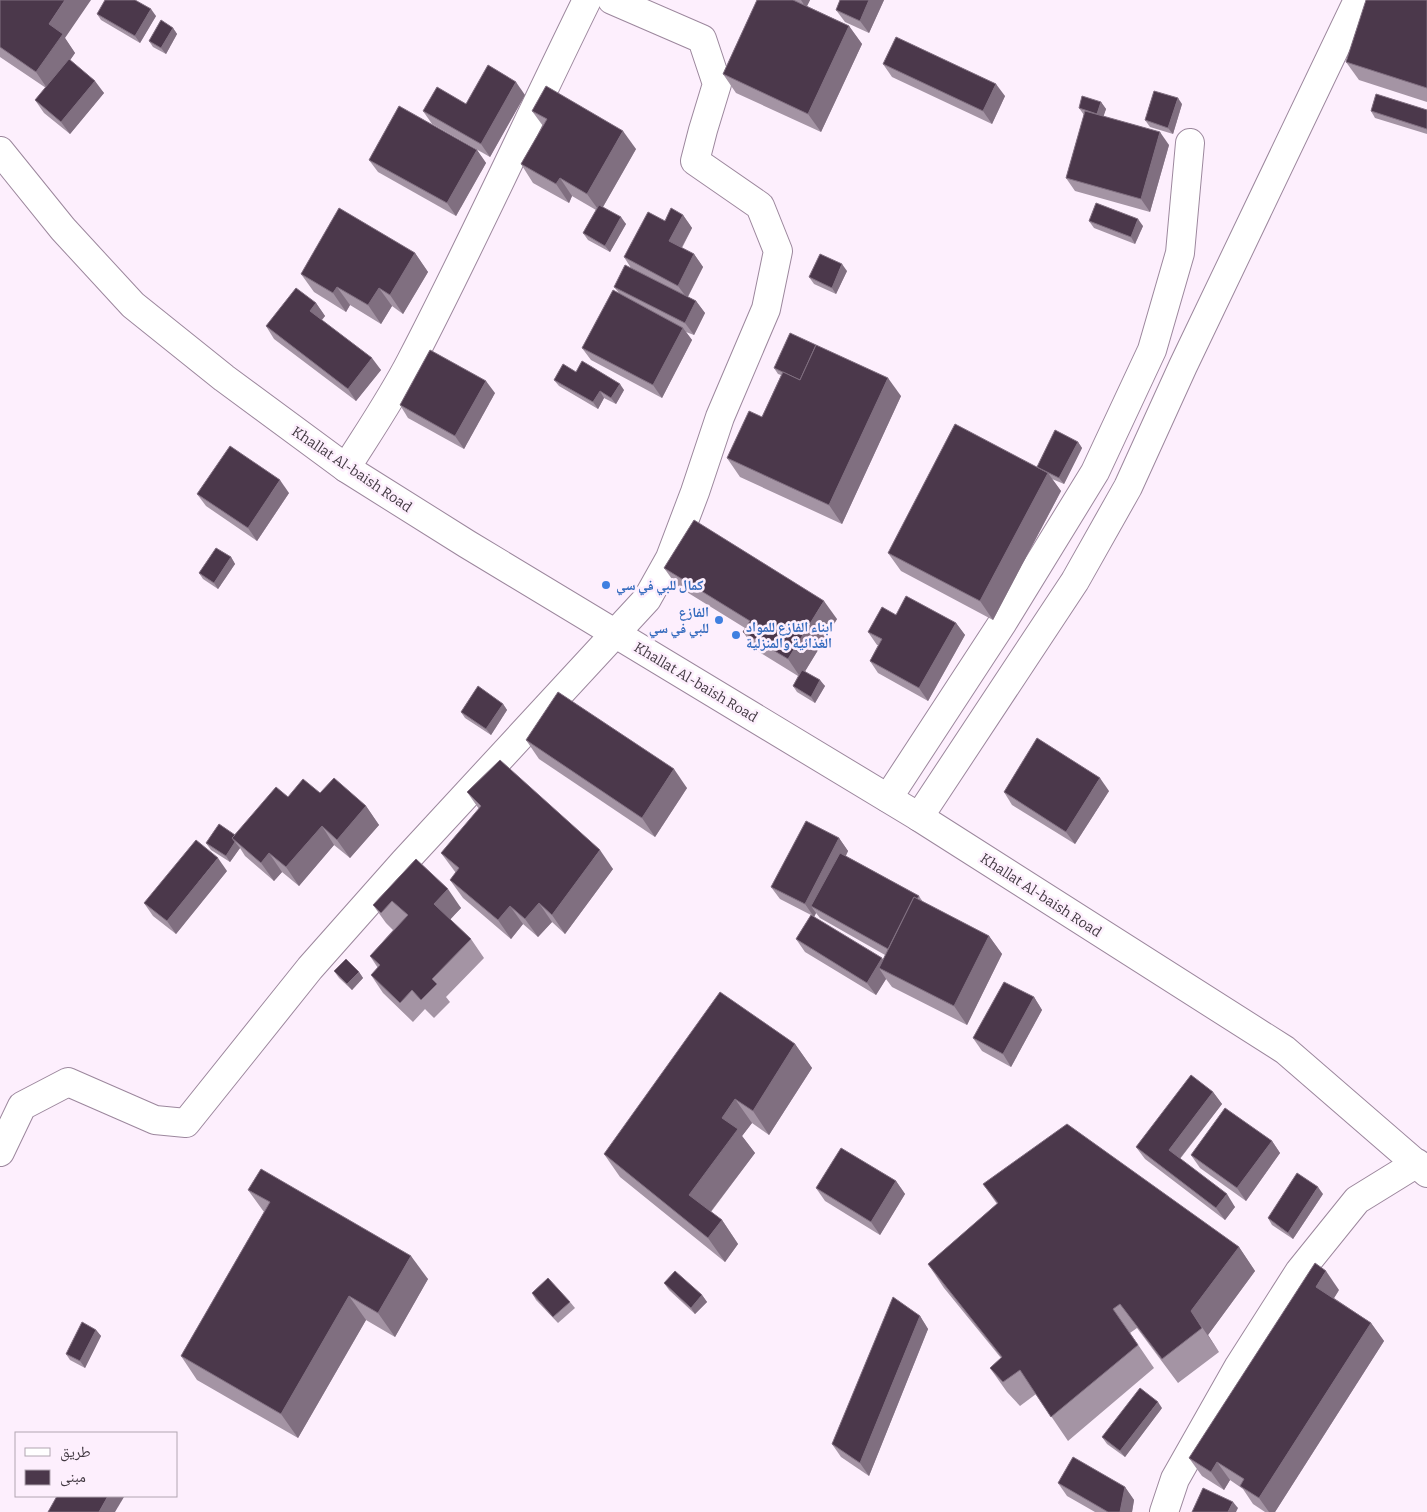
<svg xmlns="http://www.w3.org/2000/svg" width="1427" height="1512" font-family="Bitter,'Noto Naskh Arabic',serif">
	<rect width="100%" height="100%" fill="#fdeffd"/>
	<g fill="none" stroke-linecap="round" stroke-linejoin="round">
		<g stroke="#9c879d" stroke-width="30">
			<g id="minor">
				<path d="M346,468C368,433 392,398 411,361C473,242 528,120 587,0"/>
				<path d="M888,798L1003,622L1095,472L1152,350L1180,253L1190,143"/>
				<path d="M919,817L1075,581L1128,487L1183,366L1358,0"/>
				<path d="M0,1152L22,1106L68,1082L155,1120L186,1123L310,968L404,862L647,599L670,558L695,492L720,417L766,309L778,251L760,206L695,161L703,130L717,84L702,39L612,0"/>
				<path d="M1164,1512L1175,1479L1239,1366L1299,1272L1357,1200L1417,1163"/>
			</g>
		</g>
		<g stroke="#9c879d" stroke-width="30">
			<path id="tertiary" d="M0,151L63,229L133,305L224,378L346,468L467,544L919,817L1285,1050L1427,1173"/>
		</g>
		<use href="#minor" stroke="#fff" stroke-width="28"/>
		<use href="#tertiary" stroke="#fff" stroke-width="28"/>
	</g>
	<g fill="#a494a4" fill-rule="evenodd">
		<path d="M0,0L65,38L75,53L70,60L104,93L70,134L44,113L35,100L46,88L0,57Z"/>
		<path d="M757,0H810L807,6L849,26L862,44L821,132L736,93L723,74Z"/>
		<path d="M840,0H884L869,33L845,22L836,10Z"/>
		<path d="M1427,0V102L1359,80L1346,62Z"/>
		<path d="M97,14L156,16L140,43L101,20Z"/>
		<path d="M173,28L177,34L166,54L153,47L149,41Z"/>
		<path d="M883,64L1005,96L992,124L892,77Z"/>
		<path d="M525,95L490,157L432,124L423,111Z"/>
		<path d="M1101,102L1106,109L1103,116L1169,145L1150,212L1075,191L1066,178L1084,115L1079,108Z"/>
		<path d="M1182,104L1173,134L1150,127L1145,120Z"/>
		<path d="M1427,110V134L1375,118L1371,111Z"/>
		<path d="M532,111L636,149L603,207L626,224L610,252L588,240L583,233L596,210L572,196L569,203L533,183L521,164L543,126Z"/>
		<path d="M477,150L486,163L456,216L378,172L369,160Z"/>
		<path d="M683,215L692,228L682,248L694,254L703,267L688,297L696,301L705,313L694,335L686,332L692,340L662,398L591,360L582,348L619,293L614,287L631,268L624,257L665,221Z"/>
		<path d="M1089,221L1143,226L1135,244L1094,228Z"/>
		<path d="M415,253L428,272L403,314L392,306L381,324L350,305L346,312L314,292L301,274Z"/>
		<path d="M847,271L836,294L814,284L809,277Z"/>
		<path d="M316,303L325,316L322,320L381,370L356,401L274,339L266,326Z"/>
		<path d="M774,368L901,396L842,524L740,477L727,458L762,417L781,375L778,374Z"/>
		<path d="M576,372L624,390L616,404L604,398L598,409L559,386L554,380Z"/>
		<path d="M495,393L464,449L408,418L400,405Z"/>
		<path d="M1078,442L1082,448L1064,484L1052,479L1061,491L993,620L901,571L888,553L1037,467Z"/>
		<path d="M289,493L257,541L206,506L197,494Z"/>
		<path d="M231,557L235,564L218,589L203,579L199,573Z"/>
		<path d="M664,568L837,619L805,671L825,686L815,703L797,692L793,686L798,676L756,650L743,632L745,628L677,586Z"/>
		<path d="M956,623L965,635L928,701L878,673L870,661L878,645H877L868,632Z"/>
		<path d="M503,704L507,710L491,735L465,718L461,712Z"/>
		<path d="M526,740L687,788L655,837L539,759Z"/>
		<path d="M1109,791L1075,844L1012,805L1004,792Z"/>
		<path d="M467,792L613,869L565,934L552,922L538,937L523,924L511,939L463,898L450,880L456,873L441,853L479,809Z"/>
		<path d="M320,793L366,806L379,825L350,858L334,845L299,886L282,872L274,881L245,856L240,848L230,862L211,850L206,843L235,835L288,797Z"/>
		<path d="M839,838L848,851L846,856L919,896L923,902L989,936L1002,954L967,1025L892,987L886,979L876,995L805,952L796,939L811,915L780,899L771,887ZM816,913L820,918L885,955L883,960L814,917Z"/>
		<path d="M416,859L461,908L450,919L471,939L484,958L446,997L450,1002L434,1018L425,1009L413,1022L383,993L371,975L378,968L370,956L393,930L386,923L373,905Z"/>
		<path d="M227,871L176,934L153,916L144,903Z"/>
		<path d="M334,971L359,972L363,978L352,990L339,978Z"/>
		<path d="M1034,997L1042,1010L1011,1067L982,1051L973,1038Z"/>
		<path d="M795,1044L812,1068L769,1135L752,1123L742,1136L755,1153L711,1212L722,1220L738,1244L725,1262L620,1177L604,1154Z"/>
		<path d="M1213,1092L1222,1104L1180,1159L1235,1207L1225,1220L1145,1159L1136,1147Z"/>
		<path d="M1272,1141L1280,1153L1246,1201L1200,1168L1191,1155Z"/>
		<path d="M896,1181L905,1194L880,1235L825,1201L816,1188Z"/>
		<path d="M983,1184L1239,1247L1255,1271L1208,1335L1219,1352L1178,1383L1137,1328L1130,1333L1154,1368L1068,1441L1036,1394L1020,1406L1007,1392L990,1368L1001,1358L944,1288L928,1264L997,1204Z"/>
		<path d="M248,1190L428,1279L395,1337L366,1320L298,1438L197,1380L181,1356L264,1212Z"/>
		<path d="M1323,1194L1293,1239L1272,1225L1268,1218Z"/>
		<path d="M664,1283L702,1295L707,1302L695,1314L669,1290Z"/>
		<path d="M1339,1290L1334,1298L1371,1323L1384,1341L1275,1512H1265L1253,1504L1243,1489L1230,1480L1224,1490L1202,1476L1189,1458Z"/>
		<path d="M532,1293L570,1302L575,1308L558,1323L536,1300Z"/>
		<path d="M920,1316L928,1329L869,1476L841,1457L832,1444Z"/>
		<path d="M96,1330L101,1336L85,1368L70,1360L66,1354Z"/>
		<path d="M1162,1408L1125,1457L1107,1444L1102,1437Z"/>
		<path d="M1058,1483L1125,1487L1134,1500L1132,1512H1095L1067,1496Z"/>
	</g>
	<g fill="#806f80">
		<path d="M65,0H91L65,38L75,53L49,91L36,72L49,24Z"/>
		<path d="M801,0H810L806,8Z"/>
		<path d="M869,0H884L869,33L860,21Z"/>
		<path d="M151,9L156,16L140,43L135,36Z"/>
		<path d="M849,26L862,44L821,132L808,114Z"/>
		<path d="M173,28L177,34L166,54L161,48Z"/>
		<path d="M95,81L104,93L70,134L61,122Z"/>
		<path d="M516,82L525,95L490,157L481,144Z"/>
		<path d="M996,84L1005,96L992,124L983,111Z"/>
		<path d="M1178,98L1182,104L1173,134L1168,128Z"/>
		<path d="M1101,102L1106,109L1102,121L1097,115Z"/>
		<path d="M623,131L636,149L600,212L587,194Z"/>
		<path d="M1160,132L1169,145L1150,212L1141,199Z"/>
		<path d="M477,150L486,163L456,216L447,203Z"/>
		<path d="M560,178L572,196L569,203L556,184Z"/>
		<path d="M683,215L692,228L678,254L669,241Z"/>
		<path d="M621,217L626,224L610,252L605,246Z"/>
		<path d="M1138,219L1143,226L1135,244L1131,237Z"/>
		<path d="M415,253L428,272L403,314L390,295Z"/>
		<path d="M694,254L703,267L687,298L678,286Z"/>
		<path d="M842,264L847,271L836,294L832,288Z"/>
		<path d="M337,287L350,305L346,312L333,293Z"/>
		<path d="M379,288L392,306L381,324L368,305Z"/>
		<path d="M696,301L705,313L694,335L685,323Z"/>
		<path d="M316,303L325,316L319,323L310,311Z"/>
		<path d="M683,328L692,340L662,398L653,385Z"/>
		<path d="M372,358L381,370L356,401L348,389Z"/>
		<path d="M888,378L901,396L842,524L829,505Z"/>
		<path d="M486,381L495,393L464,449L455,436Z"/>
		<path d="M620,384L624,390L616,404L611,398Z"/>
		<path d="M600,391L604,398L598,409L593,402Z"/>
		<path d="M1078,442L1082,448L1064,484L1059,478Z"/>
		<path d="M1048,473L1061,491L993,620L980,601Z"/>
		<path d="M280,480L289,493L257,541L248,528Z"/>
		<path d="M231,557L235,564L218,589L214,583Z"/>
		<path d="M824,601L837,619L801,678L788,659Z"/>
		<path d="M956,623L965,635L928,701L919,688Z"/>
		<path d="M820,680L825,686L815,703L811,697Z"/>
		<path d="M503,704L507,710L491,735L486,729Z"/>
		<path d="M674,769L687,788L655,837L642,818Z"/>
		<path d="M1100,778L1109,791L1075,844L1066,832Z"/>
		<path d="M366,806L379,825L350,858L337,840Z"/>
		<path d="M322,826L334,845L299,886L286,867Z"/>
		<path d="M839,838L848,851L818,909L811,906L816,913L814,917L805,904Z"/>
		<path d="M235,842L240,848L230,862L226,856Z"/>
		<path d="M600,850L613,869L565,934L552,915Z"/>
		<path d="M269,853L282,872L274,881L261,863Z"/>
		<path d="M218,858L227,871L176,934L167,921Z"/>
		<path d="M448,889L461,908L447,923L434,904Z"/>
		<path d="M539,903L552,922L538,937L525,919Z"/>
		<path d="M510,906L523,924L511,939L498,920Z"/>
		<path d="M989,936L1002,954L967,1025L954,1006Z"/>
		<path d="M882,958L891,971L879,968L886,979L876,995L867,983Z"/>
		<path d="M359,972L363,978L352,990L347,984Z"/>
		<path d="M1034,997L1042,1010L1011,1067L1003,1054Z"/>
		<path d="M795,1044L812,1068L769,1135L753,1111Z"/>
		<path d="M1213,1092L1222,1104L1177,1162L1169,1150Z"/>
		<path d="M735,1099L752,1123L742,1136L755,1153L705,1219L689,1195L722,1118Z"/>
		<path d="M1272,1141L1280,1153L1246,1201L1237,1188Z"/>
		<path d="M896,1181L905,1194L880,1235L871,1222Z"/>
		<path d="M1318,1187L1323,1194L1293,1239L1288,1233Z"/>
		<path d="M1227,1194L1235,1207L1225,1220L1216,1208Z"/>
		<path d="M722,1220L738,1244L725,1262L708,1238Z"/>
		<path d="M1239,1247L1255,1271L1208,1335L1219,1352L1191,1311Z"/>
		<path d="M411,1256L428,1279L395,1337L378,1313Z"/>
		<path d="M1326,1271L1339,1290L1329,1306L1316,1287Z"/>
		<path d="M702,1295L707,1302L695,1314L691,1308Z"/>
		<path d="M349,1296L366,1320L298,1438L281,1414Z"/>
		<path d="M920,1316L928,1329L869,1476L860,1463Z"/>
		<path d="M1371,1323L1384,1341L1275,1512H1269L1259,1498Z"/>
		<path d="M96,1330L101,1336L85,1368L80,1361Z"/>
		<path d="M1158,1402L1162,1408L1125,1457L1120,1451Z"/>
		<path d="M1217,1462L1230,1480L1224,1490L1211,1472Z"/>
		<path d="M1125,1487L1134,1500L1132,1512H1120Z"/>
		<path d="M108,1496H123L124,1497L115,1512H99Z"/>
		<path d="M1233,1502L1238,1508L1236,1512H1228Z"/>
	</g>
	<g fill="#4b384b" stroke="#806f80">
		<path d="M0,0H65L49,24L63,34L36,72L0,47Z"/>
		<path d="M105,0H135L151,9L135,36L97,14Z"/>
		<path d="M757,0H793L849,26L808,114L723,74Z"/>
		<path d="M840,0H869L860,21L836,10Z"/>
		<path d="M1366,0H1427V88L1346,62Z"/>
		<path d="M161,20L173,28L161,48L149,41Z"/>
		<path d="M896,37L996,84L983,111L883,64Z"/>
		<path d="M69,59L95,81L61,122L35,100Z"/>
		<path d="M488,65L516,82L481,144L423,111L437,87L466,104Z"/>
		<path d="M546,86L623,131L587,194L560,178L556,184L521,164L547,119L532,111Z"/>
		<path d="M1154,91L1178,98L1168,128L1145,120Z"/>
		<path d="M1376,94L1427,110V129L1371,111Z"/>
		<path d="M1082,96L1101,102L1097,114L1079,108Z"/>
		<path d="M399,106L477,150L447,203L369,160Z"/>
		<path d="M1085,111L1160,132L1141,199L1066,178Z"/>
		<path d="M1096,203L1138,219L1131,237L1089,221Z"/>
		<path d="M599,205L621,217L605,246L583,233Z"/>
		<path d="M339,208L415,253L390,295L379,288L368,305L337,287L333,293L301,274Z"/>
		<path d="M671,208L683,215L669,241L694,254L678,286L624,257L648,212L665,221Z"/>
		<path d="M820,254L842,264L832,288L809,277Z"/>
		<path d="M625,265L696,301L685,323L614,287Z"/>
		<path d="M296,288L316,303L310,311L372,358L348,389L266,326Z"/>
		<path d="M613,290L683,328L653,385L582,348Z"/>
		<path d="M790,333L816,345L800,380L774,368Z"/>
		<path d="M816,345L888,378L829,505L727,458L749,411L762,417L783,372L800,380Z"/>
		<path d="M430,350L486,381L455,436L400,405Z"/>
		<path d="M582,361L620,384L611,398L600,391L593,402L554,380L563,364L576,372Z"/>
		<path d="M955,424L1048,473L980,601L888,553Z"/>
		<path d="M1055,430L1078,442L1059,478L1037,467Z"/>
		<path d="M230,446L280,480L248,528L197,494Z"/>
		<path d="M694,520L824,601L788,659L743,632L750,621L664,568Z"/>
		<path d="M216,548L231,557L214,583L199,573Z"/>
		<path d="M906,596L956,623L919,688L870,661L882,639L868,632L882,607L896,615Z"/>
		<path d="M802,670L820,680L811,697L793,686Z"/>
		<path d="M478,686L503,704L486,729L461,712Z"/>
		<path d="M558,692L674,769L642,818L526,740Z"/>
		<path d="M1037,738L1100,778L1066,832L1004,792Z"/>
		<path d="M500,760L600,850L552,915L539,903L525,919L510,906L498,920L450,880L459,868L441,853L481,806L467,792Z"/>
		<path d="M334,778L366,806L337,840L322,826L286,867L269,853L261,863L232,838L276,787L288,797L303,779L320,793Z"/>
		<path d="M806,821L839,838L805,904L771,887Z"/>
		<path d="M219,824L235,835L232,838L235,842L226,856L206,843Z"/>
		<path d="M196,840L218,858L167,921L144,903Z"/>
		<path d="M840,853L919,896L917,899L914,897L888,949L811,906Z"/>
		<path d="M416,859L448,889L434,904L471,939L432,979L437,984L421,1000L412,990L400,1003L371,975L380,965L370,956L408,915L392,901L381,913L373,905Z"/>
		<path d="M914,897L989,936L954,1006L879,968Z"/>
		<path d="M811,915L882,958L867,983L796,939Z"/>
		<path d="M346,959L359,972L347,984L334,971Z"/>
		<path d="M1004,982L1034,997L1003,1054L973,1038Z"/>
		<path d="M720,992L795,1044L753,1111L735,1099L722,1118L738,1129L689,1195L722,1220L708,1238L604,1154Z"/>
		<path d="M1191,1075L1213,1092L1169,1150L1227,1194L1216,1208L1136,1147Z"/>
		<path d="M1225,1108L1272,1141L1237,1188L1191,1155Z"/>
		<path d="M1067,1124L1239,1247L1191,1311L1202,1328L1162,1359L1120,1304L1113,1309L1138,1345L1051,1417L1020,1370L1003,1382L990,1368L1002,1357L928,1264L998,1203L983,1184Z"/>
		<path d="M841,1148L896,1181L871,1222L816,1188Z"/>
		<path d="M261,1169L411,1256L378,1313L349,1296L281,1414L181,1356L270,1202L248,1190Z"/>
		<path d="M1297,1173L1318,1187L1288,1233L1268,1218Z"/>
		<path d="M1315,1263L1326,1271L1316,1287L1371,1323L1259,1498L1240,1486L1244,1479L1217,1462L1211,1472L1189,1458Z"/>
		<path d="M675,1271L702,1295L691,1308L664,1283Z"/>
		<path d="M548,1278L570,1302L553,1317L532,1293Z"/>
		<path d="M893,1297L920,1316L860,1463L832,1444Z"/>
		<path d="M82,1322L96,1330L80,1361L66,1354Z"/>
		<path d="M1140,1388L1158,1402L1120,1451L1102,1437Z"/>
		<path d="M1073,1457L1125,1487L1120,1512H1108L1058,1483Z"/>
		<path d="M1203,1488L1233,1502L1228,1512H1192Z"/>
		<path d="M57,1496H108L99,1512H48Z"/>
	</g>
	<g fill="#3f7fe0" stroke="#fdeffd" stroke-width="2">
		<circle cx="606" cy="585" r="5"/>
		<circle cx="719" cy="620" r="5"/>
		<circle cx="736" cy="635" r="5"/>
	</g>
	<g text-anchor="middle" stroke-width="5" stroke-linejoin="round" paint-order="stroke">
		<g font-size="14" fill="#413841" stroke="#fdeffd">
			<text transform="translate(352 469) rotate(34)" y="5">Khallat Al-baish Road</text>
			<text transform="translate(696 682) rotate(31)" y="5">Khallat Al-baish Road</text>
			<text transform="translate(1041 895) rotate(33)" y="5">Khallat Al-baish Road</text>
		</g>
		<g font-size="14" font-weight="bold" fill="#366cbe" stroke="#fdeffd" text-anchor="start">
			<text x="616" y="590">كمال للبي في سي</text>
			<text x="709" y="617" text-anchor="end">الفازع<tspan x="709" dy="16">للبي في سي</tspan></text>
			<text x="746" y="632">ابناء الفازع للمواد<tspan x="746" dy="16">الغذائية والمنزلية</tspan></text>
		</g>
	</g>
	<rect x="15" y="1432" width="162" height="65" fill="#fdeffd" stroke="#b2a6b2"/>
	<rect x="25" y="1448" width="25" height="8" fill="#ffffff" stroke="#b2a6b2"/>
	<text x="60" y="1457" font-size="15" fill="#413841">طريق</text>
	<rect x="25" y="1470" width="25" height="15" fill="#4b384b" stroke="#b2a6b2"/>
	<text x="60" y="1482" font-size="15" fill="#413841">مبنى</text>
</svg>
